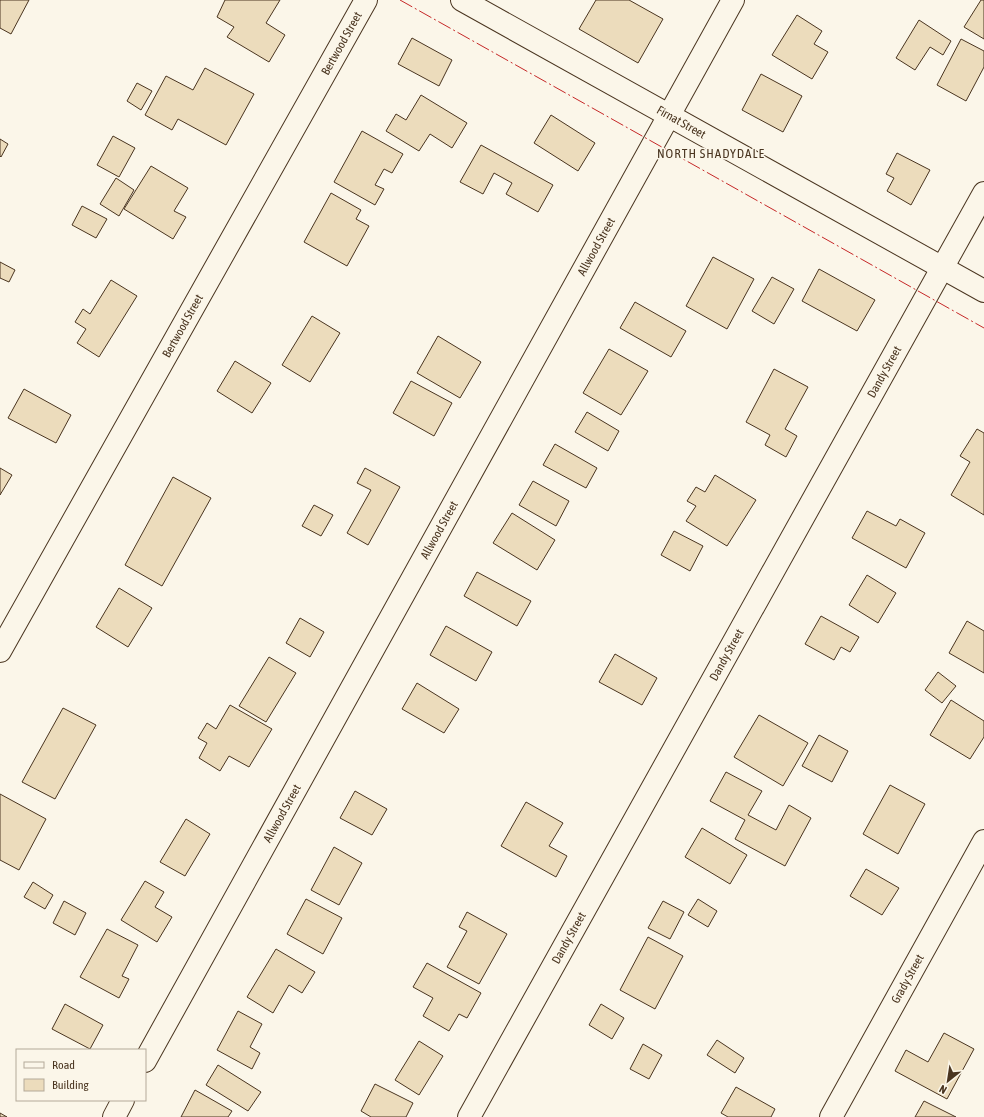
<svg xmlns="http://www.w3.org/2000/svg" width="984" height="1117" font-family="'Asap Condensed',sans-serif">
	<rect width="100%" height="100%" fill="#fbf6e9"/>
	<g fill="#ecdcbc" stroke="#4a3520">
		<path d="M0,0H29L11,34L0,28Z"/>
		<path d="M225,0H280L266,23L285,35L269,62L227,37L234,27L217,17Z"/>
		<path d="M596,0H629L663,19L638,63L579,29Z"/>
		<path d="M981,0H984V39L964,27Z"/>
		<path d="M797,15L822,31L814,44L828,52L812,79L772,55Z"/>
		<path d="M919,20L951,41L943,55L930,47L915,70L896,58Z"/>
		<path d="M412,38L452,60L439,86L398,64Z"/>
		<path d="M961,39L984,51V67L966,101L937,85Z"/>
		<path d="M205,68L254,94L226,145L178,119L172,130L145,115L166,76L193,90Z"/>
		<path d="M761,74L802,96L783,132L742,110Z"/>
		<path d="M137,83L152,91L141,110L127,101Z"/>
		<path d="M421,95L467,123L452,148L430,134L419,151L386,131L396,114L406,120Z"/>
		<path d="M551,115L595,143L578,171L534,143Z"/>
		<path d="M362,131L403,154L392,173L384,169L375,185L384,189L375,205L334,182Z"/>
		<path d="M113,136L135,148L119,177L97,165Z"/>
		<path d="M0,139L8,144L1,157L0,156Z"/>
		<path d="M481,145L553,185L538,212L506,194L512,183L494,173L483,194L460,182Z"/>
		<path d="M897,153L930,170L911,205L887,191L894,178L886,174Z"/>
		<path d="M151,166L188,188L174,211L186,217L173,239L124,209Z"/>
		<path d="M116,178L134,190L119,216L100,204Z"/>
		<path d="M331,193L361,210L356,219L369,226L347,266L304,242Z"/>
		<path d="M82,206L107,219L96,238L72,225Z"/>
		<path d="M713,257L754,279L727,329L686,306Z"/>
		<path d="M0,262L15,270L9,282L0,278Z"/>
		<path d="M819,269L875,300L857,331L802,301Z"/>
		<path d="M772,277L794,289L774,324L752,311Z"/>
		<path d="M111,280L137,296L99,357L77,343L86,329L75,322L83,309L90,314Z"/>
		<path d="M635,302L686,331L671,357L620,328Z"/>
		<path d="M312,316L340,333L310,382L282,365Z"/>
		<path d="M438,336L481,362L460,398L417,373Z"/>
		<path d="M609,349L648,371L621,415L583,393Z"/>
		<path d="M235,361L271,383L252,413L217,391Z"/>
		<path d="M774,369L808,387L785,429L797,436L786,457L765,445L770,435L746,422Z"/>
		<path d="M411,381L452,403L434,436L393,413Z"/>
		<path d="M24,389L71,415L56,443L8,418Z"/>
		<path d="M587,412L619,431L608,451L575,432Z"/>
		<path d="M977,429L984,433V515L951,495L970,462L960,456Z"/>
		<path d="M555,444L597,468L586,488L543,465Z"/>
		<path d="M0,468L12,475L0,495Z"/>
		<path d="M365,468L400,487L368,545L347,533L371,490L357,483Z"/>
		<path d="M715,475L756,500L727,546L686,521L696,506L687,501L696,487L705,492Z"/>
		<path d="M173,477L211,498L162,586L125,565Z"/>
		<path d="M533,481L569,501L556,526L519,505Z"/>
		<path d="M314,505L333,515L321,536L302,526Z"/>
		<path d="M867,511L896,526L900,519L925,533L906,568L852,538Z"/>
		<path d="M512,513L555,540L537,570L493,543Z"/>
		<path d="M674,531L703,546L690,571L661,555Z"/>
		<path d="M477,572L531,601L517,626L464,596Z"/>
		<path d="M867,575L896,593L878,623L849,605Z"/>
		<path d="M119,588L152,608L128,647L96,627Z"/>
		<path d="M821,616L859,637L850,652L841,647L834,660L805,644Z"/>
		<path d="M300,618L324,632L310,657L286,643Z"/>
		<path d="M967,621L984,631V673L949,653Z"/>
		<path d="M446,626L492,652L476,681L430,655Z"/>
		<path d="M615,654L657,678L642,705L599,682Z"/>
		<path d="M269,657L296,673L266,722L239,706Z"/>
		<path d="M938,672L956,686L942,703L925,690Z"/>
		<path d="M417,683L459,709L444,733L402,709Z"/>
		<path d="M951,700L984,721V737L970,759L930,735Z"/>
		<path d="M230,705L272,729L249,767L229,756L220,771L199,758L207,743L198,738L207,723L216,729Z"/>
		<path d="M63,708L96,725L55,799L22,782Z"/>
		<path d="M759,715L808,743L783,786L734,757Z"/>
		<path d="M819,735L848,751L832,782L802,766Z"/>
		<path d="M726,772L762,791L748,815L776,830L789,805L811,818L785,866L735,839L745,820L710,801Z"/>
		<path d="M890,785L925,804L898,854L863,834Z"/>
		<path d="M355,791L387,809L372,835L340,818Z"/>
		<path d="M0,794L46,819L19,870L0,860Z"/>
		<path d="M526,802L563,823L549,846L567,856L556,877L501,846Z"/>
		<path d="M186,819L210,834L185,876L160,862Z"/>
		<path d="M702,828L747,855L730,884L685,857Z"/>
		<path d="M334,847L362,863L339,905L311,890Z"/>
		<path d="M866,869L899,888L882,915L850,896Z"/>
		<path d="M145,881L164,892L155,907L172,917L157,942L121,920Z"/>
		<path d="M33,882L53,895L45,909L24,897Z"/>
		<path d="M306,899L342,918L323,954L287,934Z"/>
		<path d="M698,899L717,911L708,927L688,915Z"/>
		<path d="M64,901L86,913L75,935L53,923Z"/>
		<path d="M663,901L684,912L670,939L648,928Z"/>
		<path d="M467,912L507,934L479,984L447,967L467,931L459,927Z"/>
		<path d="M107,929L138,945L122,976L129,979L119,998L80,977Z"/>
		<path d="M648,937L683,956L655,1009L620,990Z"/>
		<path d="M276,949L315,972L302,993L289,985L273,1013L247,997Z"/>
		<path d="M427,963L481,993L467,1018L459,1014L449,1031L423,1016L433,998L413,987Z"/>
		<path d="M65,1004L103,1025L90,1049L52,1029Z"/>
		<path d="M601,1004L624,1018L612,1039L589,1025Z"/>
		<path d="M238,1011L262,1024L250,1047L260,1053L252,1069L217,1050Z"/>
		<path d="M944,1033L974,1049L947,1099L895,1071L906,1050L928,1062Z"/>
		<path d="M717,1040L744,1058L735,1073L707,1055Z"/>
		<path d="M419,1041L443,1056L419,1095L395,1080Z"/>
		<path d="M643,1044L662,1055L649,1079L630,1069Z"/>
		<path d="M218,1065L261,1092L248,1111L206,1085Z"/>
		<path d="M375,1084L413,1103L406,1117H371L361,1111Z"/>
		<path d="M736,1087L775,1109L771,1117H728L721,1113Z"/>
		<path d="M195,1090L232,1111L228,1117H181Z"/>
		<path d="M924,1101L956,1117H915Z"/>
		<path d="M0,1113L7,1117H0Z"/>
	</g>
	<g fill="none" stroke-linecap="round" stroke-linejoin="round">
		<g stroke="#4a3520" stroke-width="24">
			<g id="minor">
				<path id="s1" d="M462,0L984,291"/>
				<path id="s2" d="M0,651L366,0"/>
				<path id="s3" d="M145,1061L733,0"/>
				<path d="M114,1117L123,1100"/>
				<path id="s4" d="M469,1117L984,193"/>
				<path id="s5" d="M831,1117L984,841"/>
			</g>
		</g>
		<use href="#minor" stroke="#fbf6e9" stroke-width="22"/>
		<path stroke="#c62828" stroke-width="1" stroke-dasharray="14 3 2 3" stroke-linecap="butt" d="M400,0L984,328"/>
	</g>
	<g text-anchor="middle" stroke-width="3" stroke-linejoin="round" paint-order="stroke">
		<g font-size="12" fill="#4a3520" stroke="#fbf6e9">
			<text dy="4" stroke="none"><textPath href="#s2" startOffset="697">Bertwood Street</textPath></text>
			<text dy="4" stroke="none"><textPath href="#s1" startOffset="251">Firnat Street</textPath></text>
			<text dy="4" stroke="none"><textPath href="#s3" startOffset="931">Allwood Street</textPath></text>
			<text dy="4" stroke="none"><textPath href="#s2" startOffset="373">Bertwood Street</textPath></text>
			<text dy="4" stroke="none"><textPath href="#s4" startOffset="853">Dandy Street</textPath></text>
			<text dy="4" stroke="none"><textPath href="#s3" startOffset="607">Allwood Street</textPath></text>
			<text dy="4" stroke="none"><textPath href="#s4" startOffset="529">Dandy Street</textPath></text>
			<text dy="4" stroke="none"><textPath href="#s3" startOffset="283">Allwood Street</textPath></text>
			<text dy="4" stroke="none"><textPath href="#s4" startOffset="205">Dandy Street</textPath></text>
			<text dy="4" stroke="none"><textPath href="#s5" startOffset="158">Grady Street</textPath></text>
		</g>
		<g font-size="13" letter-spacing="1" fill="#4a3520" stroke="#fbf6e9">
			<text x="711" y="158">NORTH SHADYDALE</text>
		</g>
	</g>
	<rect x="16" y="1049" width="130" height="52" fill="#fbf6e9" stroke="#b4a999"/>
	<rect x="24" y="1062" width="20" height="6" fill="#fbf6e9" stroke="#b4a999"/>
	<text x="52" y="1069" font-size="12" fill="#4a3520">Road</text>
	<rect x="24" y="1079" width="20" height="12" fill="#ecdcbc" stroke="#b4a999"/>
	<text x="52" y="1089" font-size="12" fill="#4a3520">Building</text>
	<g transform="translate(948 1081) rotate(210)" stroke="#fbf6e9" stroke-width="3" paint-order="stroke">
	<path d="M0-3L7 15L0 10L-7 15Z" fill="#4a3520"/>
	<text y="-6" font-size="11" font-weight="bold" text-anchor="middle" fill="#4a3520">N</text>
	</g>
</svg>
